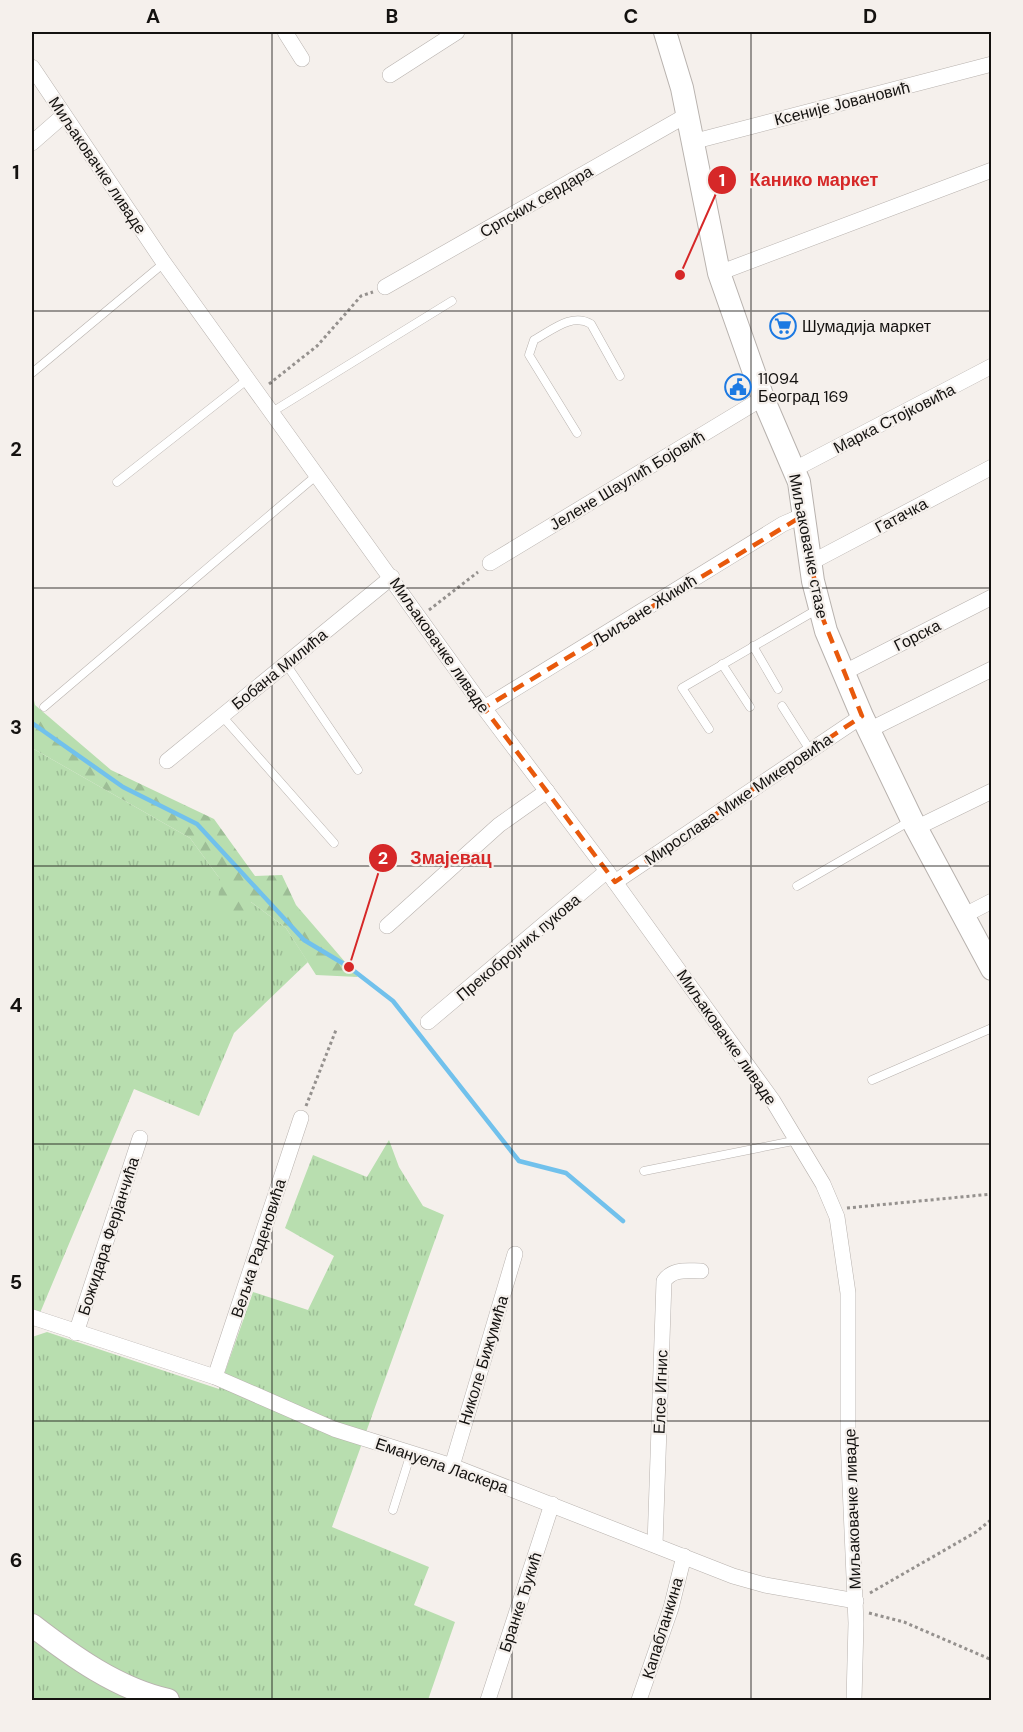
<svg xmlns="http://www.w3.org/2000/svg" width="1023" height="1732" font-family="'DM Sans',sans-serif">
	<defs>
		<pattern id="grass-tufts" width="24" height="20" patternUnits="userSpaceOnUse" patternTransform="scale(1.5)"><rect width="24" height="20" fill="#b8deaf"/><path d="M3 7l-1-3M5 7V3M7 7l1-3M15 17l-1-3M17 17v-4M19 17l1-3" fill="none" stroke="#9dbd96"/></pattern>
		<pattern id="forest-firs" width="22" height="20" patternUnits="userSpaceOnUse" patternTransform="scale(1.5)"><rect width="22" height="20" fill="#b8deaf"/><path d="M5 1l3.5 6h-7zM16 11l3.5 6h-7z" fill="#9dbd96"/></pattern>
	</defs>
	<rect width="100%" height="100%" fill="#f5f0ec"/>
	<g fill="url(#grass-tufts)">
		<path d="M32,748L190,838L220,879L286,928L308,962L234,1033L199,1116L134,1089L32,1332Z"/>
		<path d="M389,1140L399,1167L423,1206L444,1215L332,1527L429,1567L414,1605L455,1622L428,1700H32V1337L47,1332L219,1389L253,1292L308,1310L334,1256L285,1228L313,1155L367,1177Z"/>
	</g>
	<path fill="url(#forest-firs)" d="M32,691L35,705L111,770L214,819L255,876L282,875L296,905L358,977L316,975L286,928L251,902L241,920L217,914L220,879L190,838L32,748Z"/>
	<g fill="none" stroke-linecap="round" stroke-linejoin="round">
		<path stroke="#71c1ec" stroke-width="4.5" d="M32,723L123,787L197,824L304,940L349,967L393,1001L519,1161L566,1173L623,1221"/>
		<g stroke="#b8b2ae" stroke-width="9">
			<g id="lane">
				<path d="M32,373L164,263"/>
				<path d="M272,412L452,301"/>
				<path d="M577,433L529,355L534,340C551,331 572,312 591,324L620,376"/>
				<path d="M117,482L248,379"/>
				<path d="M753,646L778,689"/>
				<path d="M286,664L358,770"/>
				<path d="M722,664L750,707"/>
				<path d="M782,706L810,750"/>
				<path d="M44,707L317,475"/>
				<path d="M222,716L334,843"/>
				<path d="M709,729L682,688L818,609"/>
				<path d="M797,886L910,821"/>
				<path d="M872,1080L992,1028"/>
				<path d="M644,1171L798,1140"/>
				<path d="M393,1510L411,1453"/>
			</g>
		</g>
		<g stroke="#b8b2ae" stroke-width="16">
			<g id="street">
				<path d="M285,32L302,59"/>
				<path d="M32,67L164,263L484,708L607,871L773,1101L823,1184L837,1217L848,1293V1438L856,1623L854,1700"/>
				<path d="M390,75L457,32"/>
				<path d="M692,142L992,64"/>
				<path d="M32,143L64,115"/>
				<path d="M719,273L992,170"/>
				<path d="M385,287L687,115"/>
				<path d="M795,469L992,366"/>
				<path d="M490,563L763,398"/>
				<path d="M810,563L992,467"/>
				<path d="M843,673L992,597"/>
				<path d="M484,708L783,524L804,515"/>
				<path d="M869,730L992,669"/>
				<path d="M167,761L392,577"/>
				<path d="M916,828L992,791"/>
				<path d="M615,882L862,716"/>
				<path d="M963,916L992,901"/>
				<path d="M387,926L499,825L547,791"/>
				<path d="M428,1022L607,871"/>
				<path d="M32,1317L215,1377L334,1429L452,1466L733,1576L765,1585L856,1601"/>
				<path d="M76,1333L140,1138"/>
				<path d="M215,1377L301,1118"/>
				<path d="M452,1466L515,1254"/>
				<path d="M655,1545L664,1281C673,1268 687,1271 701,1271"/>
				<path d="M488,1700L552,1504"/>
				<path d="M639,1700L671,1608L684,1556"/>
			</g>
		</g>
		<g stroke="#b8b2ae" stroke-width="24">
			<g id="secondary">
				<path d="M665,32L682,88L719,273L763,398L799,482L813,581L826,631L862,716L912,820L992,969"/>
				<path d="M32,1625C72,1656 118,1689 168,1700"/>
			</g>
		</g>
		<g stroke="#95918e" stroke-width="3" stroke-dasharray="3 3" stroke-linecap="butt">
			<path d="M269,384L317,346L361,296L373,292"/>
			<path d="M429,610L478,572"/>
			<path d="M306,1106L336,1030"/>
			<path d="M847,1208L992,1194"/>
			<path d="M870,1593L976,1532L992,1519"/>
			<path d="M869,1613L904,1622L992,1660"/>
		</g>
		<use href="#lane" stroke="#fff" stroke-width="8"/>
		<use href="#street" stroke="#fff" stroke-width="15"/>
		<use href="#secondary" stroke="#fff" stroke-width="22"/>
	</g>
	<path fill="none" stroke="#e8590c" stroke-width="4.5" stroke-dasharray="12 8" stroke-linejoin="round" d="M804,515L819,609L862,716L615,882L484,708Z"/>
	<path fill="none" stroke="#141210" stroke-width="1.5" stroke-opacity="0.55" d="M272,32V1700M512,32V1700M751,32V1700M32,311H992M32,588H992M32,866H992M32,1144H992M32,1421H992"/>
	<defs>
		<g id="supermarket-ring" transform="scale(1.35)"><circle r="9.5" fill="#f5f0ec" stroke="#1c79e2" stroke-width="1.5"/><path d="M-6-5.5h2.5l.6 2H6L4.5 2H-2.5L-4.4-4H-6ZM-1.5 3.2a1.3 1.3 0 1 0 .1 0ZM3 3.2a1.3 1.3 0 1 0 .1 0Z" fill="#1c79e2"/></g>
		<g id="civic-ring" transform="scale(1.35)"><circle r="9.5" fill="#f5f0ec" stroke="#1c79e2" stroke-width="1.5"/><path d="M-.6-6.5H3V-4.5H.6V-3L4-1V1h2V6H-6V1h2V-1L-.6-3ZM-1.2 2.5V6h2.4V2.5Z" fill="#1c79e2"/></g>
	</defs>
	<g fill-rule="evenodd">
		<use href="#supermarket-ring" x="783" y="326"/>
		<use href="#civic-ring" x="738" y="387"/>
	</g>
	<g text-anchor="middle" stroke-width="4.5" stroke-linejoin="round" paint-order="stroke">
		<g font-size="16" fill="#141210" stroke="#f5f0ec">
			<text transform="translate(842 103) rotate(-14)" y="6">Ксеније Јовановић</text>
			<text transform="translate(98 165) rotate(56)" y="6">Миљаковачке ливаде</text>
			<text transform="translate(536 201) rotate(-30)" y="6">Српских сердара</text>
			<text transform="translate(894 418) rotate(-27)" y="6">Марка Стојковића</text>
			<text transform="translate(627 480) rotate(-31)" y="6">Јелене Шаулић Бојовић</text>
			<text transform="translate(901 515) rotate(-28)" y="6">Гатачка</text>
			<text transform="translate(809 546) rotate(79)" y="6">Миљаковачке стазе</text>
			<text transform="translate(644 610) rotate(-32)" y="6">Љиљане Жикић</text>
			<text transform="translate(917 635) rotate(-27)" y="6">Горска</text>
			<text transform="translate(440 645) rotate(55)" y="6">Миљаковачке ливаде</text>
			<text transform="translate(279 669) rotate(-39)" y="6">Бобана Милића</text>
			<text transform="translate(738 799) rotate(-34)" y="6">Мирослава Мике Микеровића</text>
			<text transform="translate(518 947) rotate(-40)" y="6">Прекобројних пукова</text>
			<text transform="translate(727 1037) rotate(55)" y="6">Миљаковачке ливаде</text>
			<text transform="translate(108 1236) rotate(-72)" y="6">Божидара Ферјанчића</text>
			<text transform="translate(258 1248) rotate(-72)" y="6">Вељка Раденовића</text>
			<text transform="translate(483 1360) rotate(-73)" y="6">Николе Бижумића</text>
			<text transform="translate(660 1392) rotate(-88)" y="6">Елсе Игнис</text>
			<text transform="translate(442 1465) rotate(19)" y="6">Емануела Ласкера</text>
			<text transform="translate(852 1509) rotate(-92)" y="6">Миљаковачке ливаде</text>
			<text transform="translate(520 1602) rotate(-72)" y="6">Бранке Ђукић</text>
			<text transform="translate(662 1628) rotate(-73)" y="6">Капабланкина</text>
		</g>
		<g font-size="16" fill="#141210" stroke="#f5f0ec" text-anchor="start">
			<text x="802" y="332">Шумадија маркет</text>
			<text x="758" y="384">11094<tspan x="758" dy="18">Београд 169</tspan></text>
		</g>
	</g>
	<path fill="none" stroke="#d62828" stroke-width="2" d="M680 275L722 180M349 967L383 858"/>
	<g fill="#d62828" stroke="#f5f0ec" stroke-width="2">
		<circle cx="680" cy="275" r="6"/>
		<circle cx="349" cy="967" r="6"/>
		<circle cx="722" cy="180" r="15"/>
		<circle cx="383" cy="858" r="15"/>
	</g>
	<g font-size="18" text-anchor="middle" font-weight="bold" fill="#fff">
		<text x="722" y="186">1</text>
		<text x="383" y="864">2</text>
	</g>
	<g font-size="18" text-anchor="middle" font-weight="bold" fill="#d62828" stroke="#f5f0ec" stroke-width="4.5" stroke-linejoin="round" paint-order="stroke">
		<text x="814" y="186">Канико маркет</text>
		<text x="451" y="864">Змајевац</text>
	</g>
	<rect width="1023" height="1732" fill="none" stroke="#f5f0ec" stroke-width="66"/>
	<rect x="33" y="33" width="957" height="1666" fill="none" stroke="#141210" stroke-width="2"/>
	<g font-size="20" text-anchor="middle" font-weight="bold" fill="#141210">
		<text x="153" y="23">A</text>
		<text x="392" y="23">B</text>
		<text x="631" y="23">C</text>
		<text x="870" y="23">D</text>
		<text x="16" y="179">1</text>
		<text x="16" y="456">2</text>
		<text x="16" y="734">3</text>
		<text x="16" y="1012">4</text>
		<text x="16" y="1289">5</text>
		<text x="16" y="1567">6</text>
	</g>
</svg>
